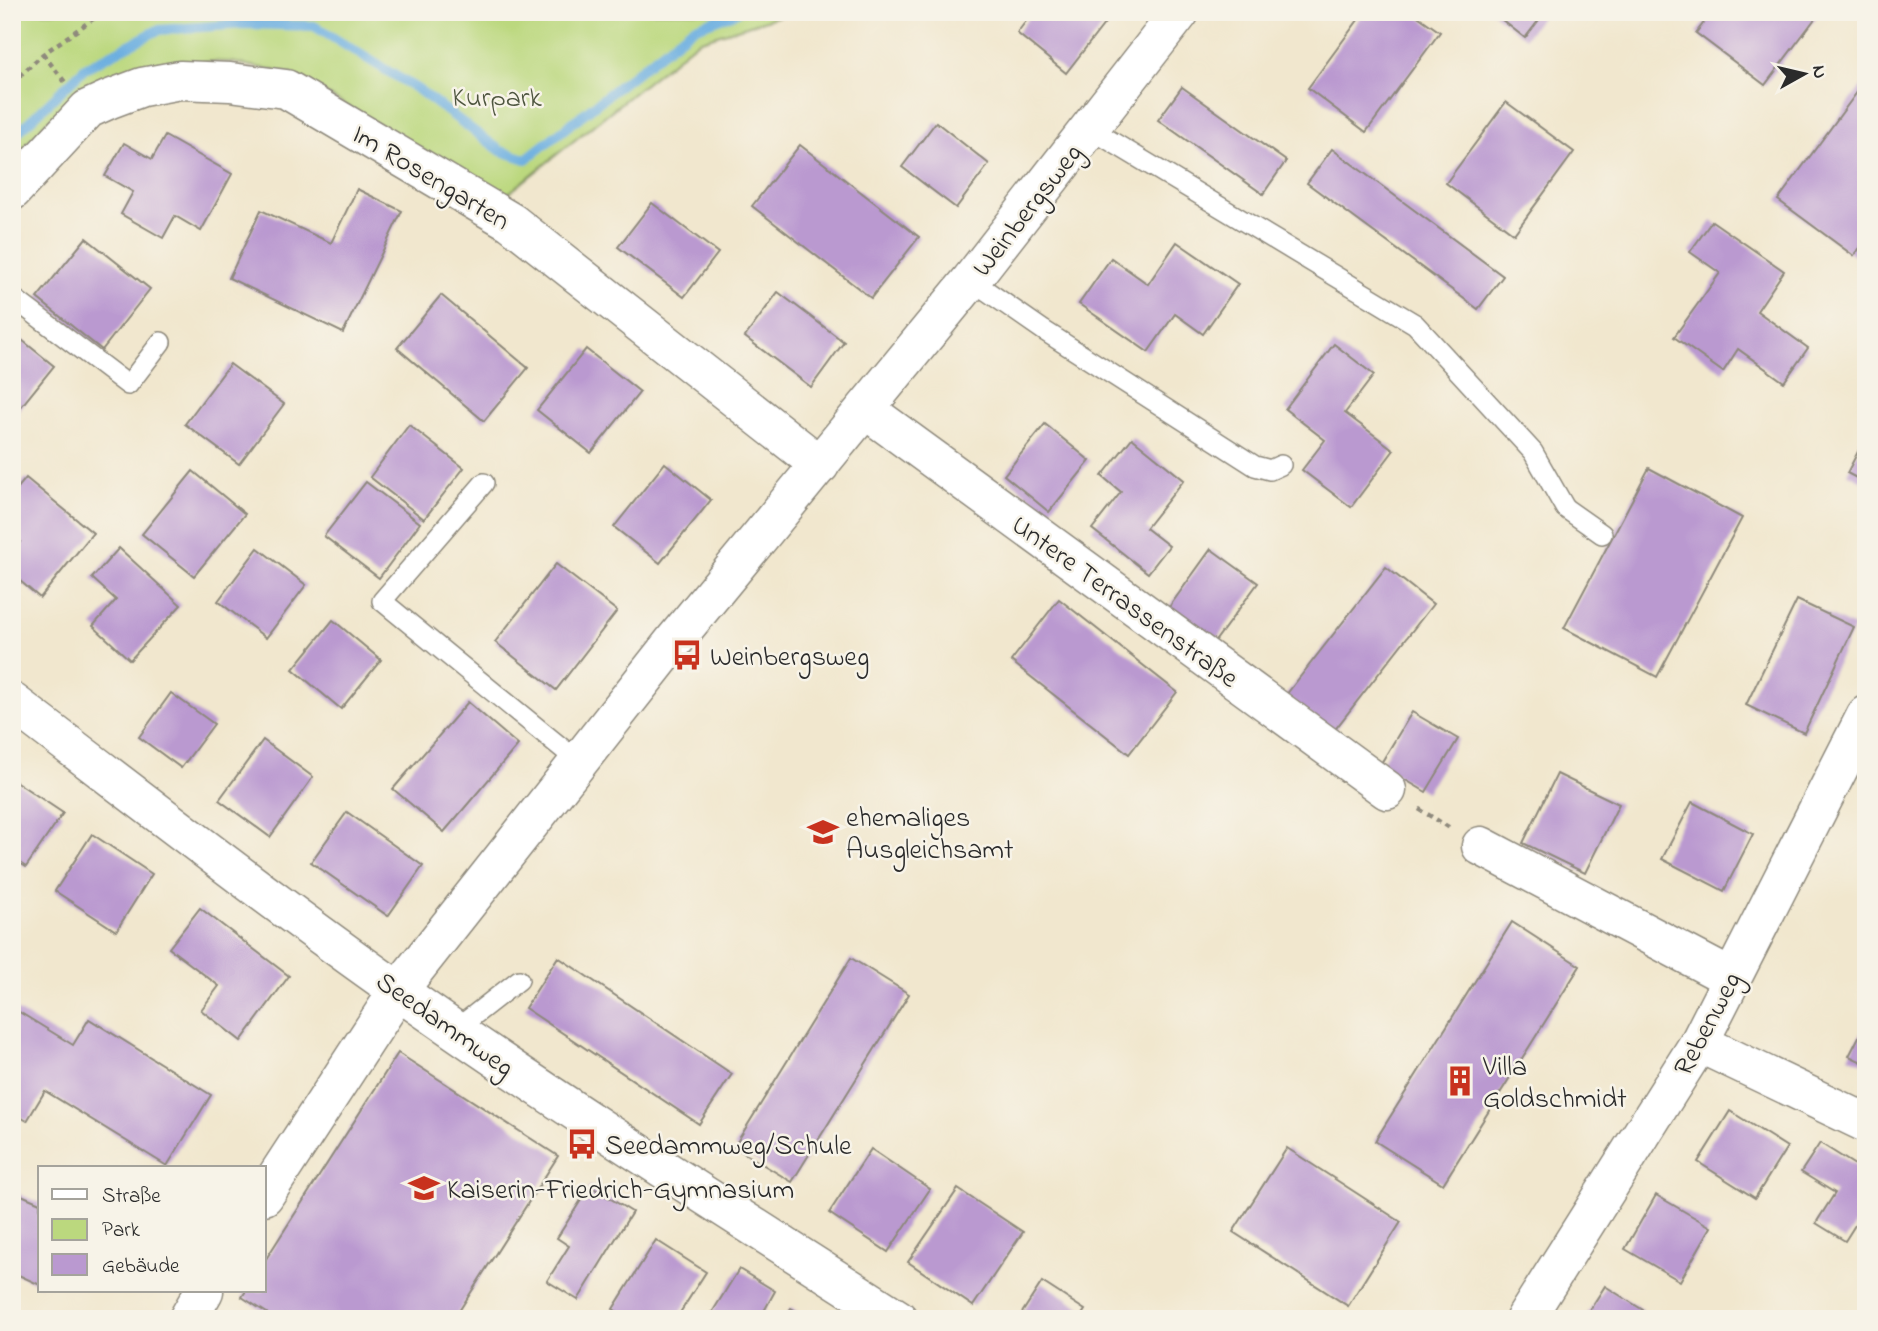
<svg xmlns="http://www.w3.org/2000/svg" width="1878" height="1331" font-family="'Indie Flower',sans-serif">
	<rect width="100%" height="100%" fill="#f7f3e8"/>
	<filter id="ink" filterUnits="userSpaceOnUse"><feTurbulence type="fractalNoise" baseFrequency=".0143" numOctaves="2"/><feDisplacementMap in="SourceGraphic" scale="14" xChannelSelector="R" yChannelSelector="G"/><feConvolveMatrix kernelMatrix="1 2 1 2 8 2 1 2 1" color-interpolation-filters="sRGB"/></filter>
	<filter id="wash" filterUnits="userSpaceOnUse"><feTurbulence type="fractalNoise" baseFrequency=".00686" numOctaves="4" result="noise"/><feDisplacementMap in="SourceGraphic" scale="28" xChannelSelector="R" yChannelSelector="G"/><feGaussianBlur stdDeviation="1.57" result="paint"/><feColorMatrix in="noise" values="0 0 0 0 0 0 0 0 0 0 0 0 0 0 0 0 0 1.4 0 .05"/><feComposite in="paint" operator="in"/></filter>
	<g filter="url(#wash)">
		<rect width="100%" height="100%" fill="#f1e7ce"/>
		<path fill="#bbd87e" stroke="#738254" stroke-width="2" d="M12,12H792L698,41L504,197L292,74L231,62L174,61L118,80L49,119L12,161Z"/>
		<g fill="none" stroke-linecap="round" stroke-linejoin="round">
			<path stroke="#6baee0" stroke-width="10" d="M12,138L85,68L158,30L244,24L314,26L417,89L501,151L526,159L693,28L737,12"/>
		</g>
		<g id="blocks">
			<g fill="#ba99d0">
				<path d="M1033,12H1100L1108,19L1066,73L1017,33Z"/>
				<path d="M1364,12H1412L1440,32L1366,132L1308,88Z"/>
				<path d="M1492,12H1545L1525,38Z"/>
				<path d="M1712,12H1820L1765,85L1696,33Z"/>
				<path d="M1866,80V239L1854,256L1778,200Z"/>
				<path d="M1182,87L1286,161L1263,194L1158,120Z"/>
				<path d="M1506,102L1574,152L1514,234L1446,183Z"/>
				<path d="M936,122L989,164L956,208L902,167Z"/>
				<path d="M165,136L232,174L201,231L175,216L163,238L121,214L133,192L105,176L124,143L152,159Z"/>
				<path d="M800,145L919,237L871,298L752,206Z"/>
				<path d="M1332,149L1503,276L1478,309L1307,183Z"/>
				<path d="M357,189L402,211L343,333L229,278L261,210L331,243Z"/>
				<path d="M652,203L718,253L684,297L618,247Z"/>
				<path d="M1712,221L1784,271L1757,311L1808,348L1784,382L1738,349L1723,372L1674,337L1720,273L1690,252Z"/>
				<path d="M86,238L150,289L102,350L37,298Z"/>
				<path d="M1177,242L1238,284L1203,334L1175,314L1148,352L1079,304L1111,258L1148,284Z"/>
				<path d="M778,292L844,342L811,387L745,337Z"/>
				<path d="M441,295L528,368L484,421L397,348Z"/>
				<path d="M12,332L54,366L12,418Z"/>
				<path d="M1334,344L1374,375L1345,413L1394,450L1351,507L1302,470L1325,440L1285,409Z"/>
				<path d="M586,349L640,392L591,453L537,410Z"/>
				<path d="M230,364L284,404L239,464L185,424Z"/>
				<path d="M1045,424L1090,461L1049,512L1004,475Z"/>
				<path d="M409,425L464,468L424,519L370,477Z"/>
				<path d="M1866,436V483L1847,473Z"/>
				<path d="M1132,438L1184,480L1146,528L1169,546L1148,573L1092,529L1121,492L1102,476Z"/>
				<path d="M665,463L711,500L660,563L614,527Z"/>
				<path d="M1649,468L1742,518L1657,677L1564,628Z"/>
				<path d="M193,471L245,514L194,576L142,534Z"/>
				<path d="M26,478L93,533L40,598L12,574V551L20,542L12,536V495Z"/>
				<path d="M366,482L420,523L379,578L324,536Z"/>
				<path d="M119,548L181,605L130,660L93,626L116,600L92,578Z"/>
				<path d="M258,548L306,585L266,638L218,601Z"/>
				<path d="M1211,549L1258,583L1213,644L1167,610Z"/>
				<path d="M556,564L617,611L556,690L495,642Z"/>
				<path d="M1386,567L1433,604L1333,732L1286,695Z"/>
				<path d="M1059,599L1177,692L1129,754L1011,661Z"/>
				<path d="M1797,600L1854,627L1804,733L1746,705Z"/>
				<path d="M333,620L381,660L341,709L293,669Z"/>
				<path d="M171,693L214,724L181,768L139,737Z"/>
				<path d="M468,702L518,745L444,832L393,789Z"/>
				<path d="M1412,712L1458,739L1426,792L1380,765Z"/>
				<path d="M263,740L313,777L270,837L219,800Z"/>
				<path d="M1557,774L1619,804L1585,873L1523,843Z"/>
				<path d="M12,779L63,813L26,867L12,858Z"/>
				<path d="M1692,802L1753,834L1724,891L1662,859Z"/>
				<path d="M347,812L423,866L388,916L311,862Z"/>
				<path d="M92,834L152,874L116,931L55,891Z"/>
				<path d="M200,908L289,976L241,1041L201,1010L219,986L169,948Z"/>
				<path d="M1512,922L1580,966L1443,1184L1375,1141Z"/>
				<path d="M558,957L732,1074L699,1124L525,1008Z"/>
				<path d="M851,958L909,994L792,1182L734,1147Z"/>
				<path d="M16,1010L73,1045L89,1019L211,1095L167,1166L45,1091L27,1121L12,1112V1016Z"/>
				<path d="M1866,1023V1064L1849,1056Z"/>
				<path d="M398,1053L558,1156L454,1319H264L267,1313L242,1297L246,1291H264V1262Z"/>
				<path d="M1730,1111L1787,1147L1755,1198L1698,1162Z"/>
				<path d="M1820,1143L1866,1172V1228L1857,1222L1845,1241L1816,1223L1835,1193L1801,1172Z"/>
				<path d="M1287,1148L1401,1222L1348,1306L1233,1232Z"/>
				<path d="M871,1149L930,1189L888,1252L829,1213Z"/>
				<path d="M590,1186L632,1212L578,1300L547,1281L569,1246L557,1238Z"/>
				<path d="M958,1189L1023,1232L973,1306L908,1262Z"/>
				<path d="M12,1191L40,1203V1285L12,1272Z"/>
				<path d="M1656,1195L1711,1227L1680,1281L1625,1249Z"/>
				<path d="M656,1240L706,1272L676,1319H628L613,1309Z"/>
				<path d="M739,1269L775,1291L763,1313L773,1319H708Z"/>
				<path d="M1042,1282L1085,1310L1079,1319H1018Z"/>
				<path d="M1605,1286L1643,1310L1637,1319H1584Z"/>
				<path d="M791,1308L809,1319H784Z"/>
			</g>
		</g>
	</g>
	<g filter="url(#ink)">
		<use href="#blocks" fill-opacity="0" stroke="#8e897c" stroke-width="2"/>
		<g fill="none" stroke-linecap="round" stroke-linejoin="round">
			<g stroke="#8e897c" stroke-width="22">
				<g id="service">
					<path d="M1089,128L1415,324L1533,452L1565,508L1602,534"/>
					<path d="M971,280L1043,330L1255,466L1270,470L1281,465"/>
					<path d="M12,297L128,385L161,342"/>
					<path d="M484,483L382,601L579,762"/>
					<path d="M455,1030L519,980"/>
				</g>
			</g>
			<g stroke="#8e897c" stroke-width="41">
				<g id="minor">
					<path d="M12,191L88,109L110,99L142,87L180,80L230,82L286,89L511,222L820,465"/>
					<path d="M866,410L1387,790"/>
					<path d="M12,702C151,807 287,914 430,1013C583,1120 741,1218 898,1319"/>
					<path d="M1481,846L1731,978"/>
					<path d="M1699,1043L1866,1123"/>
					<path d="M264,1196L398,991L674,641L971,280L1180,12"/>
					<path d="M188,1319L204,1291"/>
					<path d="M1525,1319L1699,1043L1866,715"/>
				</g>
			</g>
			<g stroke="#8e897c" stroke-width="4.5" stroke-dasharray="5 5" stroke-linecap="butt">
				<path d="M43,54L65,82"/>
				<path d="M12,83L43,54L103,12"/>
				<path d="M1419,809L1450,828"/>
			</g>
			<use href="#service" stroke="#fff" stroke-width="19"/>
			<use href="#minor" stroke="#fff" stroke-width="38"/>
		</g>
	</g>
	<defs>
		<g id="bus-bare" transform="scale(2.415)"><path d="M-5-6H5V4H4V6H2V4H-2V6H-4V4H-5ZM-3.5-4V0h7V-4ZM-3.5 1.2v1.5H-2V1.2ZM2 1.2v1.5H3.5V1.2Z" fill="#c8321e" stroke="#f7f3e8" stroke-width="2.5" paint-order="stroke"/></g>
		<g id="school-bare" transform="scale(2.415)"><path d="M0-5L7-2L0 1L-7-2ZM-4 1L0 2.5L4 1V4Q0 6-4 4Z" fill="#c8321e" stroke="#f7f3e8" stroke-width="2.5" paint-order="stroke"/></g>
		<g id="building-bare" transform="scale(2.415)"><path d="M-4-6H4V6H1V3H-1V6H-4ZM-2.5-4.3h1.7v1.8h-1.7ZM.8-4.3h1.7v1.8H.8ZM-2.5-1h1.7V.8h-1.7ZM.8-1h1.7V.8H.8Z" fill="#c8321e" stroke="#f7f3e8" stroke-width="2.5" paint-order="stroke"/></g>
	</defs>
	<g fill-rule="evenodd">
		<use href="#bus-bare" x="687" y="655"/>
		<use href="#school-bare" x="823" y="832"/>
		<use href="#building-bare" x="1460" y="1081"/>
		<use href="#bus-bare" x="582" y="1144"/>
		<use href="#school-bare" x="424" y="1188"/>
	</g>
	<g text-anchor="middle" stroke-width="5" stroke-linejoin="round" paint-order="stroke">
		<g font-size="28" fill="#4f5640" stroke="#f7f3e8">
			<text x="497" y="106">Kurpark</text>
		</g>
		<g font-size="28" fill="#2b2b2b" stroke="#f7f3e8">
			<text transform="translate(432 176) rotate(31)" y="10">Im Rosengarten</text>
			<text transform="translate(1026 209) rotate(-52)" y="10">Weinbergsweg</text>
			<text transform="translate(1126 600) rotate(36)" y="10">Untere Terrassenstraße</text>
			<text transform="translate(446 1023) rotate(35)" y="10">Seedammweg</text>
			<text transform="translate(1706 1023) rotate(-62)" y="10">Rebenweg</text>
		</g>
		<g font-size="28" fill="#2b2b2b" stroke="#f7f3e8" text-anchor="start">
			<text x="710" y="665">Weinbergsweg</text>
			<text x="846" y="826">ehemaliges<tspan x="846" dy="32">Ausgleichsamt</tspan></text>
			<text x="1483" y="1075">Villa<tspan x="1483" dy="32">Goldschmidt</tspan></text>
			<text x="605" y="1154">Seedammweg/Schule</text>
			<text x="447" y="1198">Kaiserin-Friedrich-Gymnasium</text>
		</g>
	</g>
	<rect width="1878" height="1331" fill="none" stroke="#f7f3e8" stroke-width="42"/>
	<rect x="38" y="1166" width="228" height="126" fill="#f7f3e8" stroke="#a5a39c" stroke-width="2"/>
	<rect x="52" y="1189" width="35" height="10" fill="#ffffff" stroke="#a5a39c" stroke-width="2"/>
	<text x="102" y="1202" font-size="21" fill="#2b2b2b">Straße</text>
	<rect x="52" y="1219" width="35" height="21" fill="#bbd87e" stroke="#a5a39c" stroke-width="2"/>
	<text x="102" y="1236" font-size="21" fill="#2b2b2b">Park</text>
	<rect x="52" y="1254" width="35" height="21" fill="#ba99d0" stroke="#a5a39c" stroke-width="2"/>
	<text x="102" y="1272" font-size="21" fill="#2b2b2b">Gebäude</text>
	<g transform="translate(1804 74) rotate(82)" stroke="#f7f3e8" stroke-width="5" paint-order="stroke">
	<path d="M0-5L12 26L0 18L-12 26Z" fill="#2b2b2b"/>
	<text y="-10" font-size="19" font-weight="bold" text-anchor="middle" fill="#2b2b2b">N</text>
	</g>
</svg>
